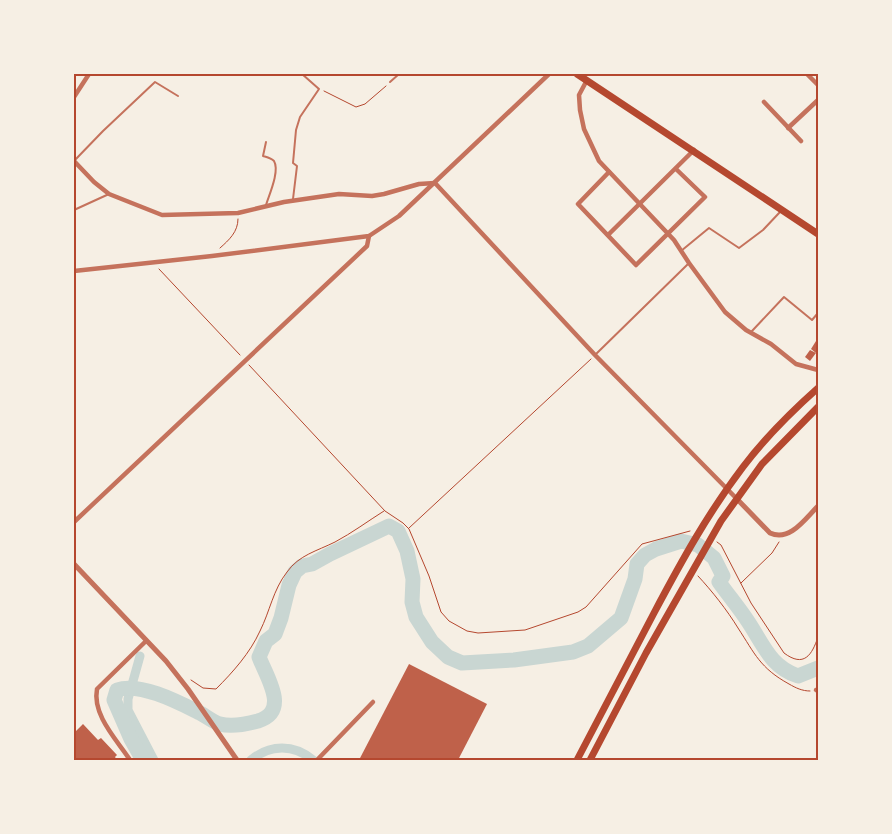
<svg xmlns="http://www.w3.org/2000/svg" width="892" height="834" font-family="Montserrat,sans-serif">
	<rect width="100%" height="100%" fill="#f6efe4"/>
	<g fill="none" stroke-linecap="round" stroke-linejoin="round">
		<g stroke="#c9d6d2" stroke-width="9">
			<path d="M140,656L128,699V710L154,760"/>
			<path d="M251,760C270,744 294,744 313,760"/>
		</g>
		<path stroke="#c9d6d2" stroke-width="15" d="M143,760L131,739L114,700L117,690C140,682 178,702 200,713C206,716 213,722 220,724C231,727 247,724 258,721C290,711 267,678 259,657L266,641L275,634L281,618L289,585L295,572L302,566L312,564L330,554L389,526L398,531L407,551L413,579L412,602L416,617L432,642L448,657L462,663L514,660L573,652L588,646L621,618L635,579L637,564L645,555L656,549L681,541L698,545L714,558L723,576L719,582C729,596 740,609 749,623C764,646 771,667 798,676L818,668"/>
	</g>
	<g fill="#bf614a">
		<path d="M816,341L818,342V350L816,353L811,349Z"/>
		<path d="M810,350L816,353L810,361L805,357Z"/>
		<path d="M409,664L487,704L458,760H359Z"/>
		<path d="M83,724L98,740L101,738L117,755L115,757L117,760H74V733Z"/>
	</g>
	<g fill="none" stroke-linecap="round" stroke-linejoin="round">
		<g stroke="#b5482f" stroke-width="1">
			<path d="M324,91L356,107L365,104L386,86"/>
			<path d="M220,248C229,240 238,232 238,219"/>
			<path d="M159,269L240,355"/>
			<path d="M249,365L385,511L403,523L409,529L429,576L441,612L449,621L467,631L478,633L525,630L578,612L586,607L642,544L690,531"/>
			<path d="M409,528L591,359"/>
			<path d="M717,542L721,545L751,603L784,653C804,668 812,655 818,637"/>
			<path d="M698,576C712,591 727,610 738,628C755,654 760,668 789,684C796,688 802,691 810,691"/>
			<path d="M741,583L772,553L779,542"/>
			<path d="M191,680L203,688L216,689C233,672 250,653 260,631C270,611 273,590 287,572C299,555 317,551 335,542C352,533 368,521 384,511"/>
		</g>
		<g stroke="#c5725c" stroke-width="2">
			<path d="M390,82L399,74"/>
			<path d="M266,142L263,156C266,157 271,158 274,161C280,171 269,195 266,205"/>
			<path d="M74,161L103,131L155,82L178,96"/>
			<path d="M293,199L297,166L293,163L296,130L300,117L319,89L302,74"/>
			<path d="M74,210L109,194"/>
			<path d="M681,251L709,228L739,248L763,230L780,212"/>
			<path d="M752,331L784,297L812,320L818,313"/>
			<path d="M595,355L688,264"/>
		</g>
		<g stroke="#c5725c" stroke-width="4.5">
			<path d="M807,74L818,85"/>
			<path d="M587,80L579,95L580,110L584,129L599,161L674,240L689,263L725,312L746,330L771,344L796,364L818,370"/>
			<path d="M74,97L89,74"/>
			<path d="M764,102L801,141"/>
			<path d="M788,128L818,100"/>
			<path d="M74,161L94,182L109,194L162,215L238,213L284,202L339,194L372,196L384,194L419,184L435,183L595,355L736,498"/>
			<path d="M609,172L578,204L636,265L705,197L676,169"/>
			<path d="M608,235L694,150"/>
			<path d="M74,271L212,256L369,236L399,216L549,74"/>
			<path d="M74,522L367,246L369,236"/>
			<path d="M816,690L818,691"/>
			<path d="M130,760C117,740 92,715 97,689L146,641"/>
			<path d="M319,760L318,759L373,702"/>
		</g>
		<g stroke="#c5725c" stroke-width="5">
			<path d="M736,498L770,533C790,542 805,519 818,506"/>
			<path d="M74,564L166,661L188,689L237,760"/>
		</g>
		<g stroke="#b5482f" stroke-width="7">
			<path d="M577,760C603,711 628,662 654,613C681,562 708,513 743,467C765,438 791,412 818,388"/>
			<path d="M590,760L646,653L721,521L762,464L818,407"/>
		</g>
		<path stroke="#b5482f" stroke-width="7" d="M577,74L818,234"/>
	</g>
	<rect width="892" height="834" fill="none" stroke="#f6efe4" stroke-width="150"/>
	<rect x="75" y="75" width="742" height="684" fill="none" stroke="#b5482f" stroke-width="2"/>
</svg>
